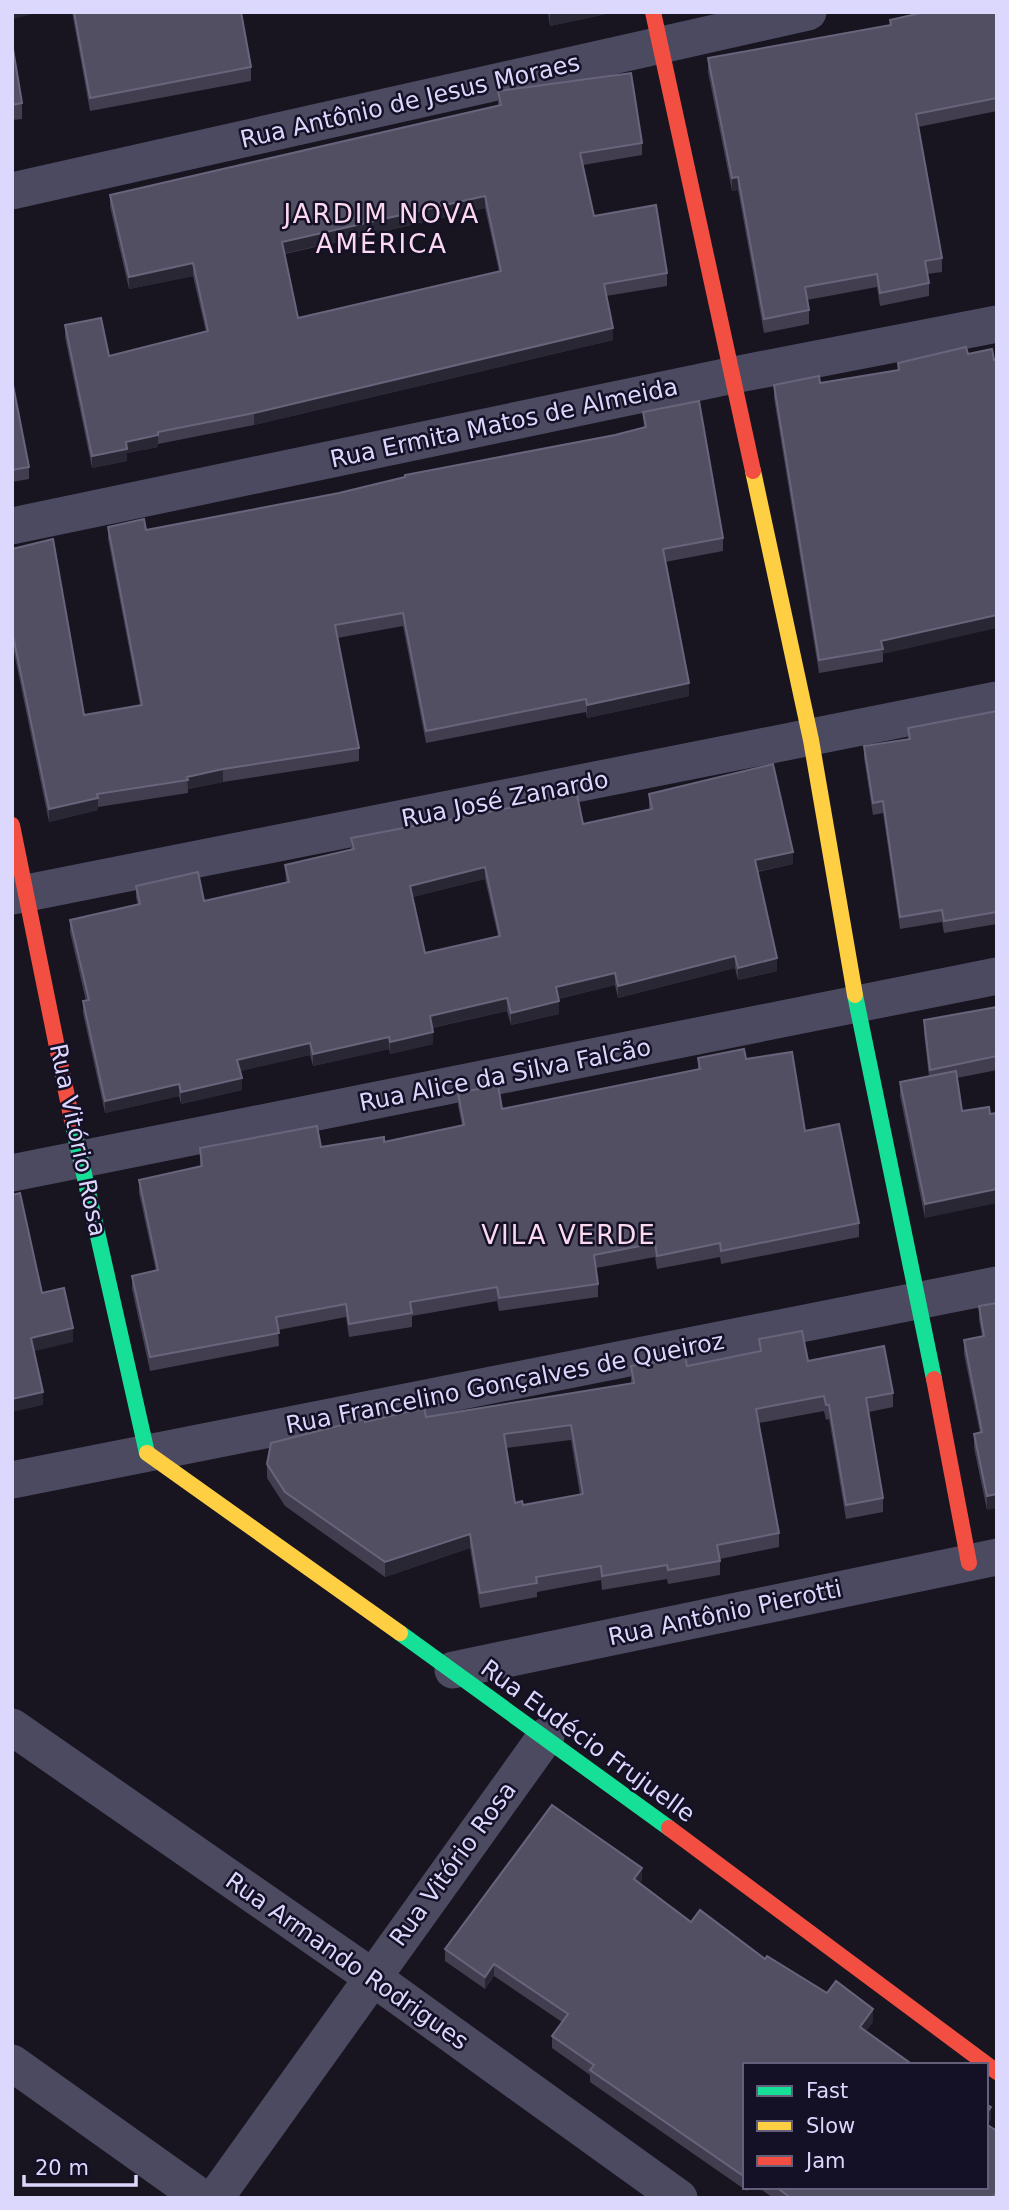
<svg xmlns="http://www.w3.org/2000/svg" width="1009" height="2210" font-family="'DejaVu Sans',sans-serif">
	<rect width="100%" height="100%" fill="#181521"/>
	<g fill="none" stroke-linecap="round" stroke-linejoin="round">
		<g stroke="#4c4a61" stroke-width="37">
			<path d="M12,191L808,12"/>
			<path d="M12,526L734,375L997,324"/>
			<path d="M12,896L997,700"/>
			<path d="M12,1173L997,976"/>
			<path d="M12,1480L997,1285"/>
			<path d="M453,1670L997,1557"/>
			<path d="M12,1727L372,1977L679,2198"/>
			<path d="M12,2063L202,2198"/>
			<path d="M215,2198L546,1736"/>
		</g>
		<g stroke="#16e098" stroke-width="16">
			<path d="M855,995L934,1379"/>
			<path d="M72,1121L147,1453"/>
			<path d="M400,1633L669,1828"/>
		</g>
		<g stroke="#ffcf43" stroke-width="16">
			<path d="M753,471L811,740L855,995"/>
			<path d="M147,1453L400,1633"/>
		</g>
		<g stroke="#f24e42" stroke-width="16">
			<path d="M653,12L753,471"/>
			<path d="M12,825L72,1121"/>
			<path d="M934,1379L969,1563"/>
			<path d="M669,1828L997,2072"/>
		</g>
	</g>
	<g fill="#423e50" fill-rule="evenodd">
		<path d="M72,12H241L251,67V81L90,111Z"/>
		<path d="M548,12H606V14L550,26Z"/>
		<path d="M997,12V111L918,127L942,258V272L927,274L929,283V296L880,306L877,287L807,300L809,310V324L764,333L738,190L732,191L708,72V58L890,25V20Z"/>
		<path d="M12,43L22,103V119L12,120Z"/>
		<path d="M498,91L642,143V155L583,165L594,216L667,273V286L606,296L613,340L254,425L158,444V447L127,453V461L92,468L65,337V325L109,356L206,332L193,276L129,289L110,207V195L498,105ZM485,208L499,271L298,318L285,254Z"/>
		<path d="M966,347L883,654V662L819,673L774,398V385L820,383L898,370V363Z"/>
		<path d="M12,380L29,467V479L12,482Z"/>
		<path d="M643,412L723,538V551L665,562L689,696L587,718L586,712L426,743L403,626L337,638L359,748V761L223,782L188,789V793L98,807V810L49,822L12,643V549L84,715L140,705L108,539V527L146,530L339,493L615,435L644,428Z"/>
		<path d="M997,711V924L944,933L942,922L900,929L883,813L873,815L864,758V746L908,740V728Z"/>
		<path d="M649,794L793,864L758,872L777,971L738,980L735,968L618,998L615,985L558,999L559,1014L511,1025L507,1011L432,1028L433,1044L390,1054L389,1049L313,1066L310,1055L240,1071L242,1090L181,1104L179,1096L105,1113L83,1013V1001H86L70,932V920L138,905L136,898V886L204,901L286,883L285,865L351,850V838L583,824L649,809ZM485,879L498,936L425,953L412,897Z"/>
		<path d="M997,1007V1070L957,1078L925,1218L900,1096V1082L929,1077L924,1033V1020Z"/>
		<path d="M698,1058L746,1059L805,1131L859,1223V1237L721,1264L720,1257L657,1269L655,1257L596,1268L598,1284V1297L499,1311L497,1301L412,1316V1327L349,1337L346,1317L278,1330L279,1346L150,1371L132,1289V1276L156,1271L139,1193V1180L200,1166V1148L321,1147L384,1142L462,1125L458,1106V1093L502,1109L698,1070Z"/>
		<path d="M997,1303L987,1510L974,1448V1434L980,1433L964,1354V1340L982,1336L979,1320V1306Z"/>
		<path d="M759,1339L808,1361L893,1393V1407L869,1412L883,1498V1512L846,1519L829,1419L826,1420L824,1411L759,1423L779,1533V1547L720,1559V1575L668,1584L667,1579L602,1590L601,1580L537,1592V1597L480,1608L470,1548L385,1577L285,1506L267,1478V1464L365,1422L426,1417L631,1384V1366H687L759,1352ZM571,1440L580,1495L523,1505L515,1503L506,1448Z"/>
		<path d="M642,1880L639,1883L691,1922L765,1959L873,2022L866,2031L745,2065V2187H749L747,2191L590,2082V2075L552,2048V2036L562,2022L494,1976L485,1989L445,1961V1949Z"/>
		<path d="M986,2104L991,2119L987,2125L997,2198H773L758,2187H986Z"/>
	</g>
	<g fill="#2a2735">
		<path d="M12,12H41L12,19Z"/>
		<path d="M550,12H606V14L550,26Z"/>
		<path d="M738,177V190L732,191V178Z"/>
		<path d="M485,196V208L282,254V242Z"/>
		<path d="M193,263V276L129,289V277Z"/>
		<path d="M613,328V340L254,425V413Z"/>
		<path d="M158,435V447L127,453V461L92,468V456L126,442Z"/>
		<path d="M997,615V628L883,654L881,641Z"/>
		<path d="M689,683V696L587,718V705Z"/>
		<path d="M223,769V782L188,789L187,777Z"/>
		<path d="M98,798V810L49,822V809Z"/>
		<path d="M793,852V864L755,872V860Z"/>
		<path d="M485,867V879L410,898V886Z"/>
		<path d="M735,956V968L618,998V986Z"/>
		<path d="M777,958V971L738,980V968Z"/>
		<path d="M615,973V985L556,999V987Z"/>
		<path d="M507,998V1011L430,1028V1016Z"/>
		<path d="M559,1001V1014L511,1025V1013Z"/>
		<path d="M433,1032V1044L390,1054V1042Z"/>
		<path d="M389,1037V1049L313,1066V1054Z"/>
		<path d="M310,1043V1055L237,1072V1060Z"/>
		<path d="M242,1078V1090L181,1104V1092Z"/>
		<path d="M179,1084V1096L105,1113V1101Z"/>
		<path d="M997,1189V1203L925,1218V1204Z"/>
		<path d="M73,1328V1342L31,1352V1338Z"/>
		<path d="M43,1392V1405L12,1412V1399Z"/>
		<path d="M997,1494V1508L987,1510V1496Z"/>
		<path d="M470,1534V1548L385,1577V1562Z"/>
		<path d="M642,1868V1880L634,1892V1879Z"/>
		<path d="M494,1964V1976L485,1989V1977Z"/>
		<path d="M873,2009V2022L860,2039V2027Z"/>
		<path d="M991,2107V2119L986,2126V2114Z"/>
	</g>
	<g fill="#524f63" stroke="#68647b" stroke-width="2" fill-rule="evenodd">
		<path d="M74,12H241L251,67L90,98Z"/>
		<path d="M925,12H997V98L916,114L942,258L925,261L929,283L880,293L877,274L805,287L809,310L764,319L738,177L732,178L708,58L891,25L890,20Z"/>
		<path d="M12,43L22,103L12,105Z"/>
		<path d="M631,73L642,143L580,153L594,216L656,205L667,273L604,284L613,328L254,413L158,432V435L126,442L127,449L92,456L65,325L101,318L109,356L208,331L193,263L129,277L110,195L501,105L498,91ZM485,196L501,271L298,318L282,242Z"/>
		<path d="M966,347L968,354L992,349L994,360L997,359V615L881,641L883,649L819,660L774,385L819,376L820,383L899,370L898,363Z"/>
		<path d="M12,380L29,467L12,470Z"/>
		<path d="M699,401L723,538L663,549L689,683L587,705L586,699L426,731L403,613L335,625L359,748L223,769L187,777L188,780L97,794L98,798L49,809L12,631V549L53,539L84,715L142,705L108,527L144,519L146,530L339,493L405,477V475L615,435L646,427L643,412Z"/>
		<path d="M997,711V912L944,921L942,910L900,917L883,801L873,803L864,746L910,739L908,728Z"/>
		<path d="M773,764L793,852L755,860L777,958L738,968L735,956L618,986L615,973L556,987L559,1001L511,1013L507,998L430,1016L433,1032L390,1042L389,1037L313,1054L310,1043L237,1060L242,1078L181,1092L179,1084L105,1101L83,1001L89,1000L70,920L140,904L136,886L198,872L204,901L289,882L285,865L354,849L351,838L577,795L583,824L652,809L649,794ZM485,867L500,936L425,953L410,886Z"/>
		<path d="M997,1007V1056L930,1070L924,1020Z"/>
		<path d="M744,1049L746,1059L792,1052L805,1131L839,1124L859,1223L721,1251L720,1243L657,1256L655,1243L594,1255L598,1284L499,1298L497,1287L410,1302L412,1313L349,1324L346,1304L276,1317L279,1333L150,1357L132,1276L158,1270L139,1180L202,1166L200,1148L317,1126L321,1147L384,1137V1142L464,1125L458,1093L498,1085L502,1109L700,1069L698,1058Z"/>
		<path d="M956,1071L962,1111L989,1107L990,1114L997,1113V1189L925,1204L900,1082Z"/>
		<path d="M20,1193L42,1293L64,1288L73,1328L31,1338L43,1392L12,1399V1195Z"/>
		<path d="M997,1303V1494L987,1496L974,1434L982,1432L964,1340L984,1336L979,1306Z"/>
		<path d="M802,1331L808,1361L884,1346L893,1393L866,1398L883,1498L846,1505L829,1405H826L824,1396L756,1409L779,1533L717,1545L720,1561L668,1570L667,1565L602,1576L601,1566L536,1577L537,1583L480,1593L470,1534L385,1562L285,1492L267,1464L271,1443L365,1419V1422L424,1408L426,1417L634,1383L631,1366L685,1357L687,1366L761,1351L759,1339ZM571,1425L583,1494L523,1505L522,1501L515,1503L504,1434Z"/>
		<path d="M552,1805L642,1868L634,1879L691,1922L700,1910L765,1959L767,1956L827,1993L836,1981L873,2009L860,2027L913,2065H745V2177L590,2070L594,2065L552,2036L568,2014L494,1964L485,1977L445,1949Z"/>
		<path d="M986,2104L991,2107L986,2114Z"/>
		<path d="M986,2124L997,2131V2191L992,2198H791L776,2187H986Z"/>
	</g>
	<g text-anchor="middle" stroke-width="5" stroke-linejoin="round" paint-order="stroke">
		<g font-size="24" fill="#dcd7fd" stroke="#141026">
			<text transform="translate(410 101) rotate(-13)" y="8">Rua Antônio de Jesus Moraes</text>
			<text transform="translate(504 423) rotate(-12)" y="8">Rua Ermita Matos de Almeida</text>
			<text transform="translate(505 799) rotate(-11)" y="8">Rua José Zanardo</text>
			<text transform="translate(505 1075) rotate(-11)" y="8">Rua Alice da Silva Falcão</text>
			<text transform="translate(78 1140) rotate(78)" y="8">Rua Vitório Rosa</text>
			<text transform="translate(505 1383) rotate(-11)" y="8">Rua Francelino Gonçalves de Queiroz</text>
			<text transform="translate(725 1613) rotate(-12)" y="8">Rua Antônio Pierotti</text>
			<text transform="translate(588 1741) rotate(36)" y="8">Rua Eudécio Frujuelle</text>
			<text transform="translate(453 1864) rotate(-54)" y="8">Rua Vitório Rosa</text>
			<text transform="translate(347 1961) rotate(35)" y="8">Rua Armando Rodrigues</text>
		</g>
		<g font-size="26" letter-spacing="2" fill="#fdd9ef" stroke="#141026">
			<text x="382" y="223">JARDIM NOVA<tspan x="382" dy="30">AMÉRICA</tspan></text>
			<text x="569" y="1244">VILA VERDE</text>
		</g>
	</g>
	<rect width="1009" height="2210" fill="none" stroke="#dcd7fd" stroke-width="28"/>
	<rect x="743" y="2063" width="245" height="126" fill="#141026" stroke="#64607c" stroke-width="2"/>
	<rect x="757" y="2086" width="35" height="10" fill="#16e098" stroke="#64607c" stroke-width="2"/>
	<text x="806" y="2098" font-size="21" fill="#dcd7fd">Fast</text>
	<rect x="757" y="2121" width="35" height="10" fill="#ffcf43" stroke="#64607c" stroke-width="2"/>
	<text x="806" y="2133" font-size="21" fill="#dcd7fd">Slow</text>
	<rect x="757" y="2156" width="35" height="10" fill="#f24e42" stroke="#64607c" stroke-width="2"/>
	<text x="806" y="2168" font-size="21" fill="#dcd7fd">Jam</text>
	<path d="M24 2175v10h112v-10" fill="none" stroke="#dcd7fd" stroke-width="3.5"/>
	<text x="35" y="2175" font-size="21" fill="#dcd7fd" stroke="#141026" stroke-width="5" paint-order="stroke">20 m</text>
</svg>
